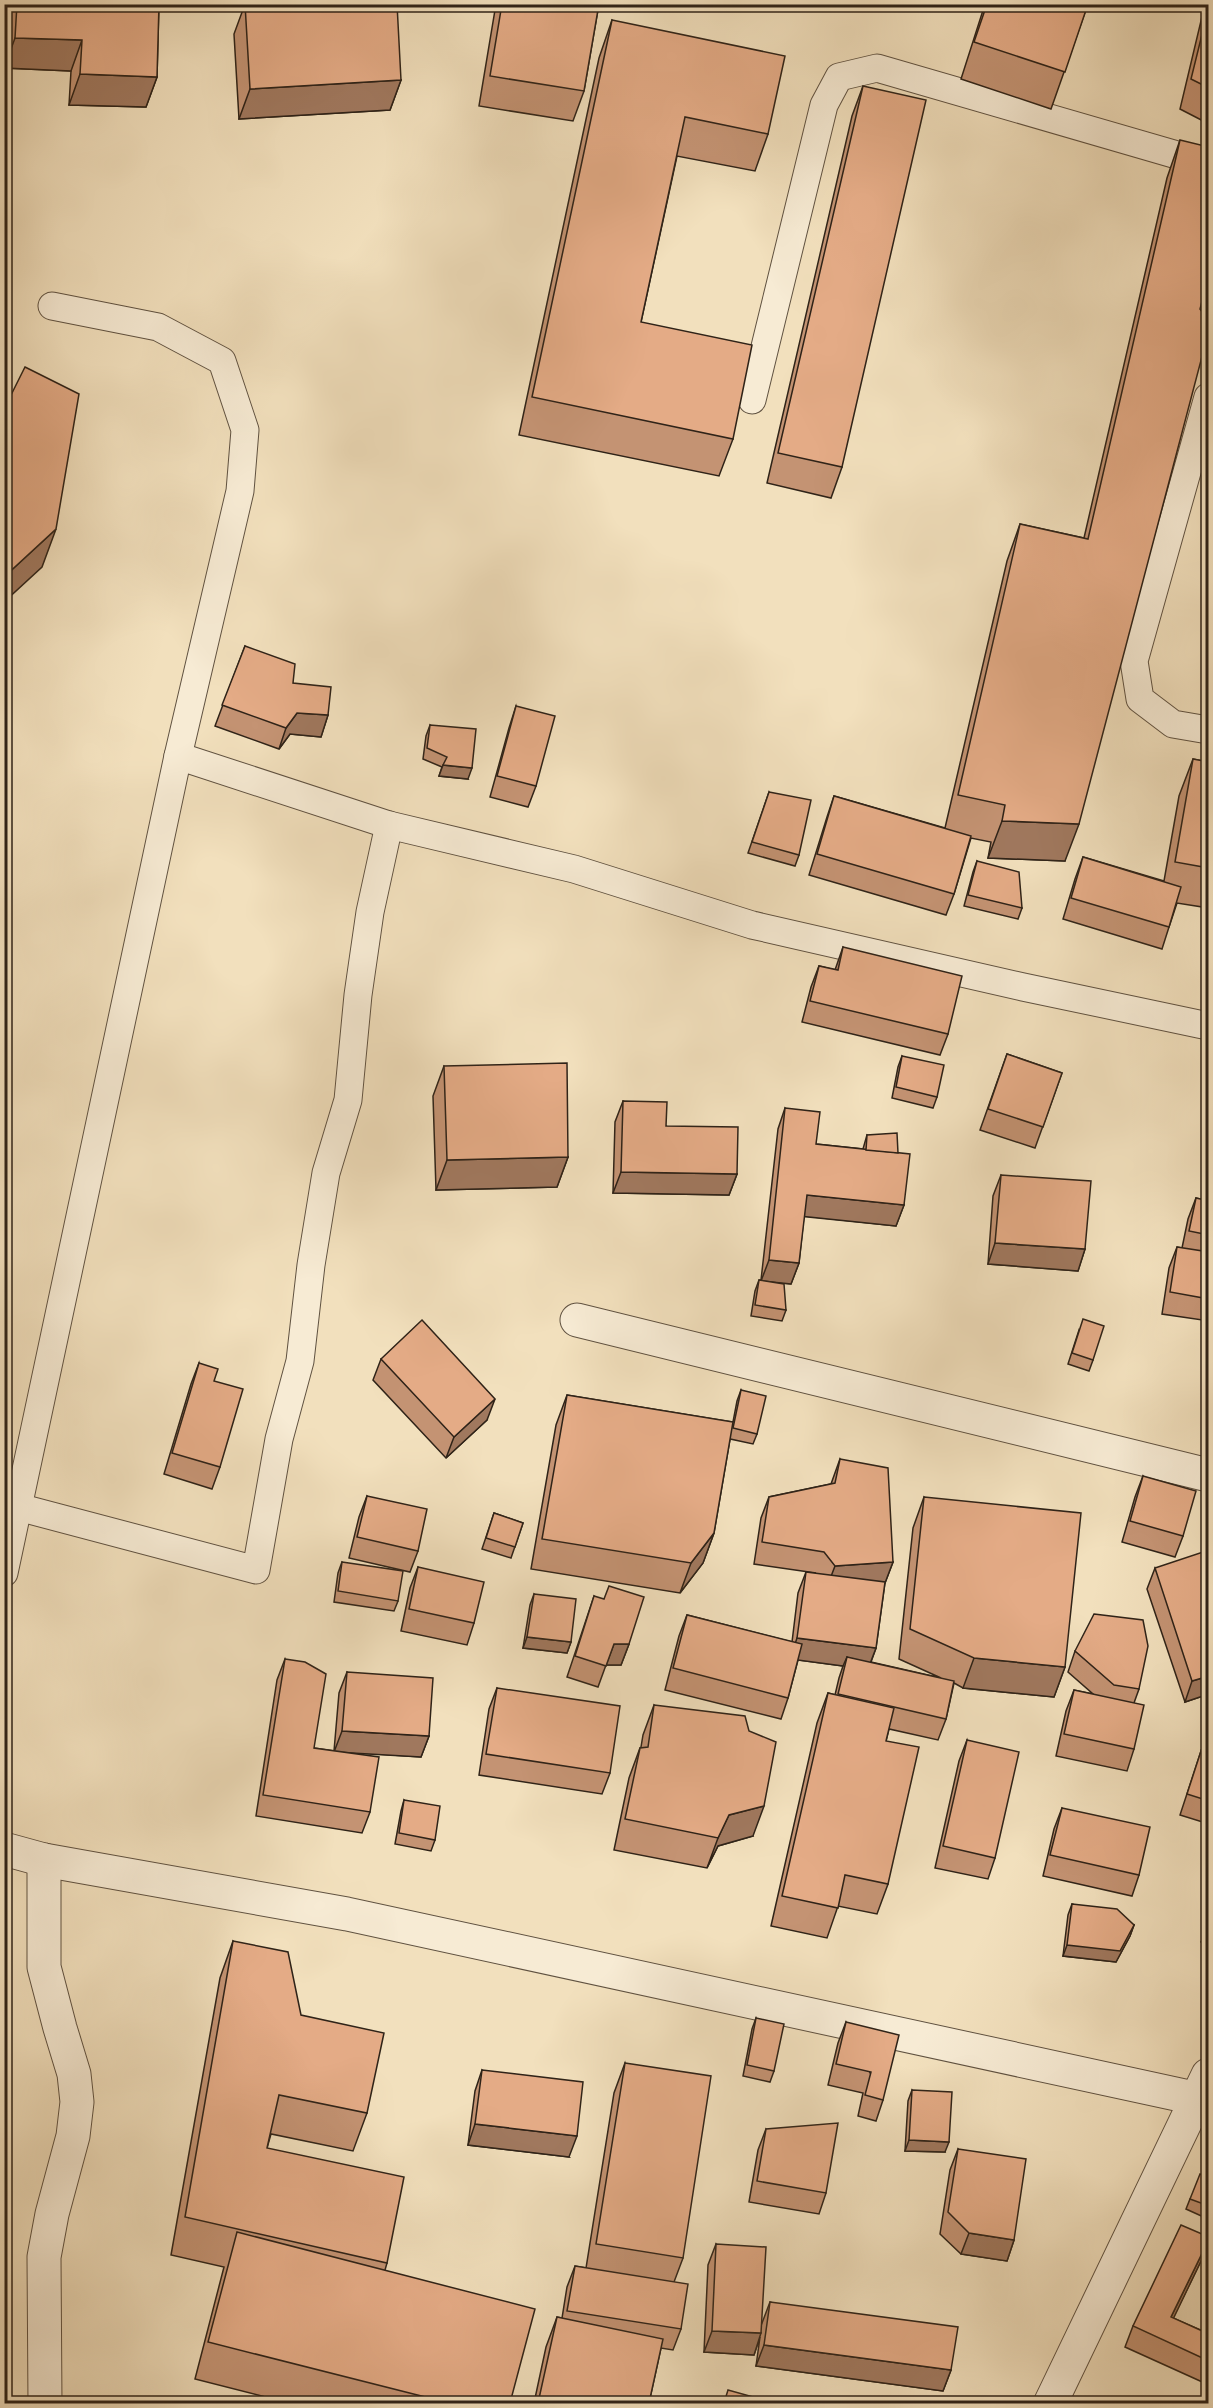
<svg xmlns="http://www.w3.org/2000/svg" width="1213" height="2408" font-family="'IM FELL French Canon',serif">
	<rect width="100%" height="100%" fill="#f2e0bd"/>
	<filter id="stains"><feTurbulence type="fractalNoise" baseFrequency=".00333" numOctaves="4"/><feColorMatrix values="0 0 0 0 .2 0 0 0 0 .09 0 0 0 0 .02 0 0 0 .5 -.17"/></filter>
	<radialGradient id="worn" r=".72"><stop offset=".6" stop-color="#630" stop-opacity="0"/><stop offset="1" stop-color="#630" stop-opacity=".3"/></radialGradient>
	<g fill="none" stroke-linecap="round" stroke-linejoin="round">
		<g stroke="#605241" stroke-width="29">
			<g id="service">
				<path d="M1208,397L1134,661L1140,699L1173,724L1208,730"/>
				<path d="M752,400L824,105L839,77L877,68L1208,164"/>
				<path d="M178,756L389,825L574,869L752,925L1023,987L1208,1026"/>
				<path d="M18,1507L256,1570L279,1439L300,1361L311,1265L326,1173L348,1100L358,995L370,912L389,825"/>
				<path d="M4,1573L178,756L240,491L245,430L222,361L158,327L52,306"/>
			</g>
		</g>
		<g stroke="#605241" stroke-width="35">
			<g id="minor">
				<path d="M577,1320L1208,1475"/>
				<path d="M4,1849L44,1860L347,1914L1208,2101"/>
				<path d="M44,1860V1967L60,2028L74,2074L77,2102L73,2136L52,2214L44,2257L45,2404"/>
				<path d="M1050,2404L1208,2075"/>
			</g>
		</g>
		<use href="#service" stroke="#f7ebd4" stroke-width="27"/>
		<use href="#minor" stroke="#f7ebd4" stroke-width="33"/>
	</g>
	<g fill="#c49373" stroke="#2f2318" stroke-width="1.5">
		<path d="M7,4H159L157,77L146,107L69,105L71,71L4,68Z"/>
		<path d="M245,4L401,80L390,110L239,119L234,34Z"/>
		<path d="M496,4H599L584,91L573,121L479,106Z"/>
		<path d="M985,4H1088L1051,109L961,79Z"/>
		<path d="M1205,4H1209V124L1180,109Z"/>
		<path d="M612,20L768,134L755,171L677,156L641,322L733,439L719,476L519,435L599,58Z"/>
		<path d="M863,86L842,467L831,498L767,483L852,116Z"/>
		<path d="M1180,140L1065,861L988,858L991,842L971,838L954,894L946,915L809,875L827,817L834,796L945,828L1007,561L1020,524L1084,538L1167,178Z"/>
		<path d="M245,646L293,683L328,715L321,737L290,734L279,749L215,726Z"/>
		<path d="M516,706L536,786L528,807L490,797L509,728Z"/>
		<path d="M430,725L468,779L439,776L442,767L423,759L426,736Z"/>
		<path d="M1193,759L1209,762V908L1177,903L1169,927L1162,949L1063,919L1075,879L1083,857L1164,881L1179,796Z"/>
		<path d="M769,792L799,855L795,866L748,853Z"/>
		<path d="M977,861L1022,908L1018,919L964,906L973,872Z"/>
		<path d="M843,947L948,1034L940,1055L802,1022L811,987L819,966L835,970Z"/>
		<path d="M1007,1054L1062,1073L1035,1148L980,1130Z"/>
		<path d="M902,1056L937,1097L933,1108L892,1098L898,1067Z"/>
		<path d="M444,1066L568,1157L557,1187L436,1190L433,1096Z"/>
		<path d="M623,1101L666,1126L737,1174L729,1195L613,1193L615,1122Z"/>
		<path d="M785,1108L816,1144L863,1149L867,1135L898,1153L904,1205L896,1226L804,1216L799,1263L791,1284L771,1282L786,1310L782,1321L751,1316L755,1291L759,1280H761L778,1129Z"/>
		<path d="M1001,1175L1085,1249L1078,1271L988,1264L993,1196Z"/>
		<path d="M1196,1198L1209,1201V1321L1162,1314L1169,1268L1177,1247L1182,1248L1188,1219Z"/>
		<path d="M1079,1330L1093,1360L1089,1371L1068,1364Z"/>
		<path d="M381,1359L487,1420L446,1458L373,1380Z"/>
		<path d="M199,1363L220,1467L212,1489L164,1474L191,1384Z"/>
		<path d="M741,1390L757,1434L753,1444L730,1439L714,1533L703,1563L680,1593L531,1569L556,1425L567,1395L733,1422L737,1401Z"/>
		<path d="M840,1459L893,1562L885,1583L876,1648L871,1662L941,1678L899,1659L913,1528L924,1497L1065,1667L1054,1697L963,1688L954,1683L946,1719L938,1740L889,1729L886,1741L888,1884L877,1914L838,1906L827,1938L771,1926L817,1723L828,1693L835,1695L839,1678L843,1666L798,1660L788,1698L781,1719L665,1690L679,1636L687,1615L792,1642L798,1593L806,1572L816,1573L754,1564L761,1518L769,1497L831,1484Z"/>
		<path d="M1143,1476L1183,1536L1175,1557L1122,1542L1135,1497Z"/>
		<path d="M367,1496L418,1551L410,1572L349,1558L359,1517Z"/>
		<path d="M494,1513L523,1523L511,1558L482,1549Z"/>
		<path d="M342,1562L398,1601L394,1611L334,1602L338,1573Z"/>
		<path d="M418,1567L474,1623L467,1645L401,1631L410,1588Z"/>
		<path d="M1155,1568L1209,1694L1185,1702L1147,1589Z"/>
		<path d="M534,1594L571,1642L567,1653L523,1648L530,1605Z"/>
		<path d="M594,1596L629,1644L621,1665H606L598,1687L567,1677Z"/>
		<path d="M1075,1651L1139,1689L1134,1703V1749L1127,1771L1056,1756L1066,1711L1074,1690L1093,1694L1068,1672Z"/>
		<path d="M285,1659L314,1748L334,1751L339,1693L347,1672L429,1736L421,1757L346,1752L370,1812L362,1833L256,1816L277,1680Z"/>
		<path d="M497,1688L610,1773L602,1794L479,1775L489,1709Z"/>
		<path d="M654,1705L753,1836L718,1846L707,1868L614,1850L629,1778L640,1748L641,1747L643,1735Z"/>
		<path d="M967,1740L995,1858L988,1879L935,1868L959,1761Z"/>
		<path d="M1202,1748L1209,1750V1824L1180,1815Z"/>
		<path d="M404,1800L435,1840L431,1851L395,1844L401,1811Z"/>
		<path d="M1062,1808L1139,1875L1132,1896L1043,1876L1054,1829Z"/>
		<path d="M1072,1904L1134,1925L1130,1936L1116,1962L1063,1956L1068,1915Z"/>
		<path d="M1209,1925V1946L1201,1942Z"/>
		<path d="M233,1941L367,2113L353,2151L271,2134L267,2148L387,2263L385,2270L510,2403H289L195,2379L224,2267L171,2255L220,1978Z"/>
		<path d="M756,2018L774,2071L770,2082L743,2076L752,2029Z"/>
		<path d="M846,2022L883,2100L876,2121L858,2116L863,2093L828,2085L838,2043Z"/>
		<path d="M625,2063L683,2258L674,2282L681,2329L673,2350L661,2348L649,2403H534L546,2347L557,2317L562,2318L567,2287L575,2266L586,2268L614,2093Z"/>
		<path d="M482,2070L569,2157L468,2145L475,2091Z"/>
		<path d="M912,2090L945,2152L905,2151L908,2101Z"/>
		<path d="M766,2129L826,2193L819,2214L749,2202L758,2150Z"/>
		<path d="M958,2149L1014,2240L1007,2261L961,2254L940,2234L950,2170Z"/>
		<path d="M1209,2178V2217L1208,2219L1186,2209L1190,2199Z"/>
		<path d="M1209,2240L1202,2259L1173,2318L1205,2332L1207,2292L1209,2288V2385L1125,2347L1133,2326Z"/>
		<path d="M716,2244L762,2323L770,2302L951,2370L943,2391L756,2366L760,2337L754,2355L704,2352L708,2265Z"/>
	</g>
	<g fill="#a0785e" stroke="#2f2318" stroke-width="1.5">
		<path d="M15,38L82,40L71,71L4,68Z"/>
		<path d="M80,74L157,77L146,107L69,105Z"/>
		<path d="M401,80L390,110L239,119L250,89Z"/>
		<path d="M56,529L42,567L4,602V577Z"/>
		<path d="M297,713L328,715L321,737L290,734L279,749L286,728Z"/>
		<path d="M443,765L472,768L468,779L439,776Z"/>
		<path d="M1002,821L1079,824L1065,861L988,858Z"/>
		<path d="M568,1157L557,1187L436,1190L447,1160Z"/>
		<path d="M621,1172L737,1174L729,1195L613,1193Z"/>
		<path d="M807,1195L904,1205L896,1226L799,1216Z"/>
		<path d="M995,1243L1085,1249L1078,1271L988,1264Z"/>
		<path d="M769,1260L799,1263L791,1284L761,1281Z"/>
		<path d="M495,1399L487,1420L446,1458L454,1437Z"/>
		<path d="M714,1533L703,1563L680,1593L691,1563Z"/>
		<path d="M893,1562L885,1583L827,1587L835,1566Z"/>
		<path d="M527,1637L571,1642L567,1653L523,1648Z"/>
		<path d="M797,1638L876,1648L868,1669L847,1657L843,1666L790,1659Z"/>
		<path d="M614,1644H629L621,1665H606Z"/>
		<path d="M974,1658L1065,1667L1054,1697L963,1688Z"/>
		<path d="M1209,1676V1694L1185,1702L1192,1681Z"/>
		<path d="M342,1731L429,1736L421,1757L334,1752Z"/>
		<path d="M764,1806L753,1836L718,1846L707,1868L718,1838L729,1815Z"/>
		<path d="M1134,1925L1130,1936L1116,1962L1063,1956L1067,1945Z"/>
		<path d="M475,2124L577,2136L569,2157L468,2145Z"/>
		<path d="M909,2140L949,2142L945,2152L905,2151Z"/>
		<path d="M969,2233L1014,2240L1007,2261L961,2254Z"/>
		<path d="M1209,2239L1202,2259L1164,2338L1171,2317Z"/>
		<path d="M712,2331L761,2333L754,2355L704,2352Z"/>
		<path d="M764,2345L951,2370L943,2391L756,2366Z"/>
	</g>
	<g fill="#e4ab86" stroke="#2f2318" stroke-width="1.5">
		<path d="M17,4H159L157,77L80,74L82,40L15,38Z"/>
		<path d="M245,4H397L401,80L250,89Z"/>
		<path d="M502,4H599L584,91L490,76Z"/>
		<path d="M987,4H1088L1065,72L974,42Z"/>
		<path d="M1209,6V88L1191,79Z"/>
		<path d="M612,20L785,56L768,134L685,117L641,322L752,345L733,439L532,397Z"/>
		<path d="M863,86L926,100L842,467L778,453Z"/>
		<path d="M1180,140L1209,147V274L1200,309L1209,321V330L1079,824L1002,821L1005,805L958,795L1020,524L1088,539Z"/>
		<path d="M25,367L79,394L56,529L4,577V405H6Z"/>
		<path d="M245,646L295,664L293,683L331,687L328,715L297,713L286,728L222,705Z"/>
		<path d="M516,706L555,716L536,786L497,776Z"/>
		<path d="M430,725L476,729L472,768L443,765L447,757L427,748Z"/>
		<path d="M1193,759L1209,762V868L1175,862Z"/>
		<path d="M769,792L811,800L799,855L752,842Z"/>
		<path d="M834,796L971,836L954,894L817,854Z"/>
		<path d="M1083,857L1181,887L1169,927L1071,898Z"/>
		<path d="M977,861L1019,872L1022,908L968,895Z"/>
		<path d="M843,947L962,976L948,1034L810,1001L819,966L838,970Z"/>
		<path d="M1007,1054L1062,1073L1043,1127L988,1109Z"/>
		<path d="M902,1056L944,1065L937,1097L896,1087Z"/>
		<path d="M567,1063L568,1157L447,1160L444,1066Z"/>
		<path d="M623,1101L667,1102L666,1126L738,1127L737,1174L621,1172Z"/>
		<path d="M785,1108L820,1112L816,1144L910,1154L904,1205L807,1195L799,1263L769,1260Z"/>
		<path d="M897,1133L898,1153L866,1150L867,1135Z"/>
		<path d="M1001,1175L1091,1181L1085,1249L995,1243Z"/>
		<path d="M1196,1198L1209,1201V1235L1189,1231Z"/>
		<path d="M1177,1247L1209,1252V1299L1170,1292Z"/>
		<path d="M759,1280L784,1284L786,1310L755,1305Z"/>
		<path d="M1083,1319L1104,1326L1093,1360L1072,1353Z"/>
		<path d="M422,1320L495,1399L454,1437L381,1359Z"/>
		<path d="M199,1363L218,1369L214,1381L243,1389L220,1467L172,1453Z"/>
		<path d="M741,1390L766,1396L757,1434L733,1428Z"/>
		<path d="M567,1395L733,1422L714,1533L691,1563L542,1539Z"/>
		<path d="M840,1459L888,1468L893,1562L835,1566L824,1552L762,1542L769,1497L835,1483Z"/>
		<path d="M1143,1476L1196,1491L1183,1536L1130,1521Z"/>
		<path d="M367,1496L427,1509L418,1551L357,1537Z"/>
		<path d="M924,1497L1081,1513L1065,1667L974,1658L910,1629Z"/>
		<path d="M494,1513L523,1523L515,1547L486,1538Z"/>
		<path d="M1209,1550V1676L1192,1681L1155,1568Z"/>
		<path d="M342,1562L403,1571L398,1601L338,1591Z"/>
		<path d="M418,1567L484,1582L474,1623L409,1609Z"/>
		<path d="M806,1572L885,1582L876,1648L797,1638Z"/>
		<path d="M609,1586L644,1597L629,1644H614L606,1666L575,1656L594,1596L604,1599Z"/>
		<path d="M534,1594L576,1599L571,1642L527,1637Z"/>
		<path d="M1094,1614L1143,1620L1148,1646L1139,1689L1114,1685L1075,1651Z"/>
		<path d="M687,1615L802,1644L788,1698L673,1668Z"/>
		<path d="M847,1657L954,1681L946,1719L838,1694Z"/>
		<path d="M285,1659L305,1662L326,1674L314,1748L379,1757L370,1812L263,1795Z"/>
		<path d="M347,1672L433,1678L429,1736L342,1731Z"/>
		<path d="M497,1688L620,1706L610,1773L486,1754Z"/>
		<path d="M1074,1690L1144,1705L1134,1749L1064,1734Z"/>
		<path d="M828,1693L894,1708L886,1741L919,1747L888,1884L845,1875L838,1908L782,1896Z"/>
		<path d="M654,1705L745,1716L749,1731L776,1742L764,1806L729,1815L718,1838L625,1819L640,1748L648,1747Z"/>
		<path d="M967,1740L1019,1752L995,1858L943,1846Z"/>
		<path d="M1202,1748L1209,1750V1801L1187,1794Z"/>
		<path d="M404,1800L440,1806L435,1840L399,1833Z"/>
		<path d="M1062,1808L1150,1827L1139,1875L1050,1855Z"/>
		<path d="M1072,1904L1117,1909L1134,1925L1120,1951L1067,1945Z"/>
		<path d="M1209,1925V1933L1205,1931Z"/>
		<path d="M233,1941L288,1952L301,2015L384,2033L367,2113L279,2095L267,2148L404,2177L387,2263L185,2217Z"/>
		<path d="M756,2018L784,2024L774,2071L747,2065Z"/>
		<path d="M846,2022L899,2035L883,2100L865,2095L871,2072L836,2064Z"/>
		<path d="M625,2063L711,2076L683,2258L596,2244Z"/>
		<path d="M482,2070L583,2082L577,2136L475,2124Z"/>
		<path d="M912,2090L952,2092L949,2142L909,2140Z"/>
		<path d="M838,2123L826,2193L757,2181L766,2129Z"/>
		<path d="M958,2149L1026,2159L1014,2240L969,2233L948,2212Z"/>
		<path d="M1200,2174L1209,2178V2206L1190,2199Z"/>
		<path d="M1181,2225L1209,2237V2239L1171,2317L1209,2334V2361L1133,2326Z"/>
		<path d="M237,2232L535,2309L510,2403H449L208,2342Z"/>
		<path d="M716,2244L766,2247L761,2333L712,2331Z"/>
		<path d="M575,2266L688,2284L681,2329L567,2311Z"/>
		<path d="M770,2302L958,2327L951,2370L764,2345Z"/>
		<path d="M557,2317L663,2339L649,2403H538Z"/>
		<path d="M728,2390L775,2403H724Z"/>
	</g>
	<rect width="1213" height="2408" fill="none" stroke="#f2e0bd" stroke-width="24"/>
	<rect x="6" y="6" width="1201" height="2396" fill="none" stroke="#2f2318" stroke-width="3"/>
	<rect x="12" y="12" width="1189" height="2384" fill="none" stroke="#2f2318" stroke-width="1.5"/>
	<rect width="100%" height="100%" filter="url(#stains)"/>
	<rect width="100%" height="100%" fill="url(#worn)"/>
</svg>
